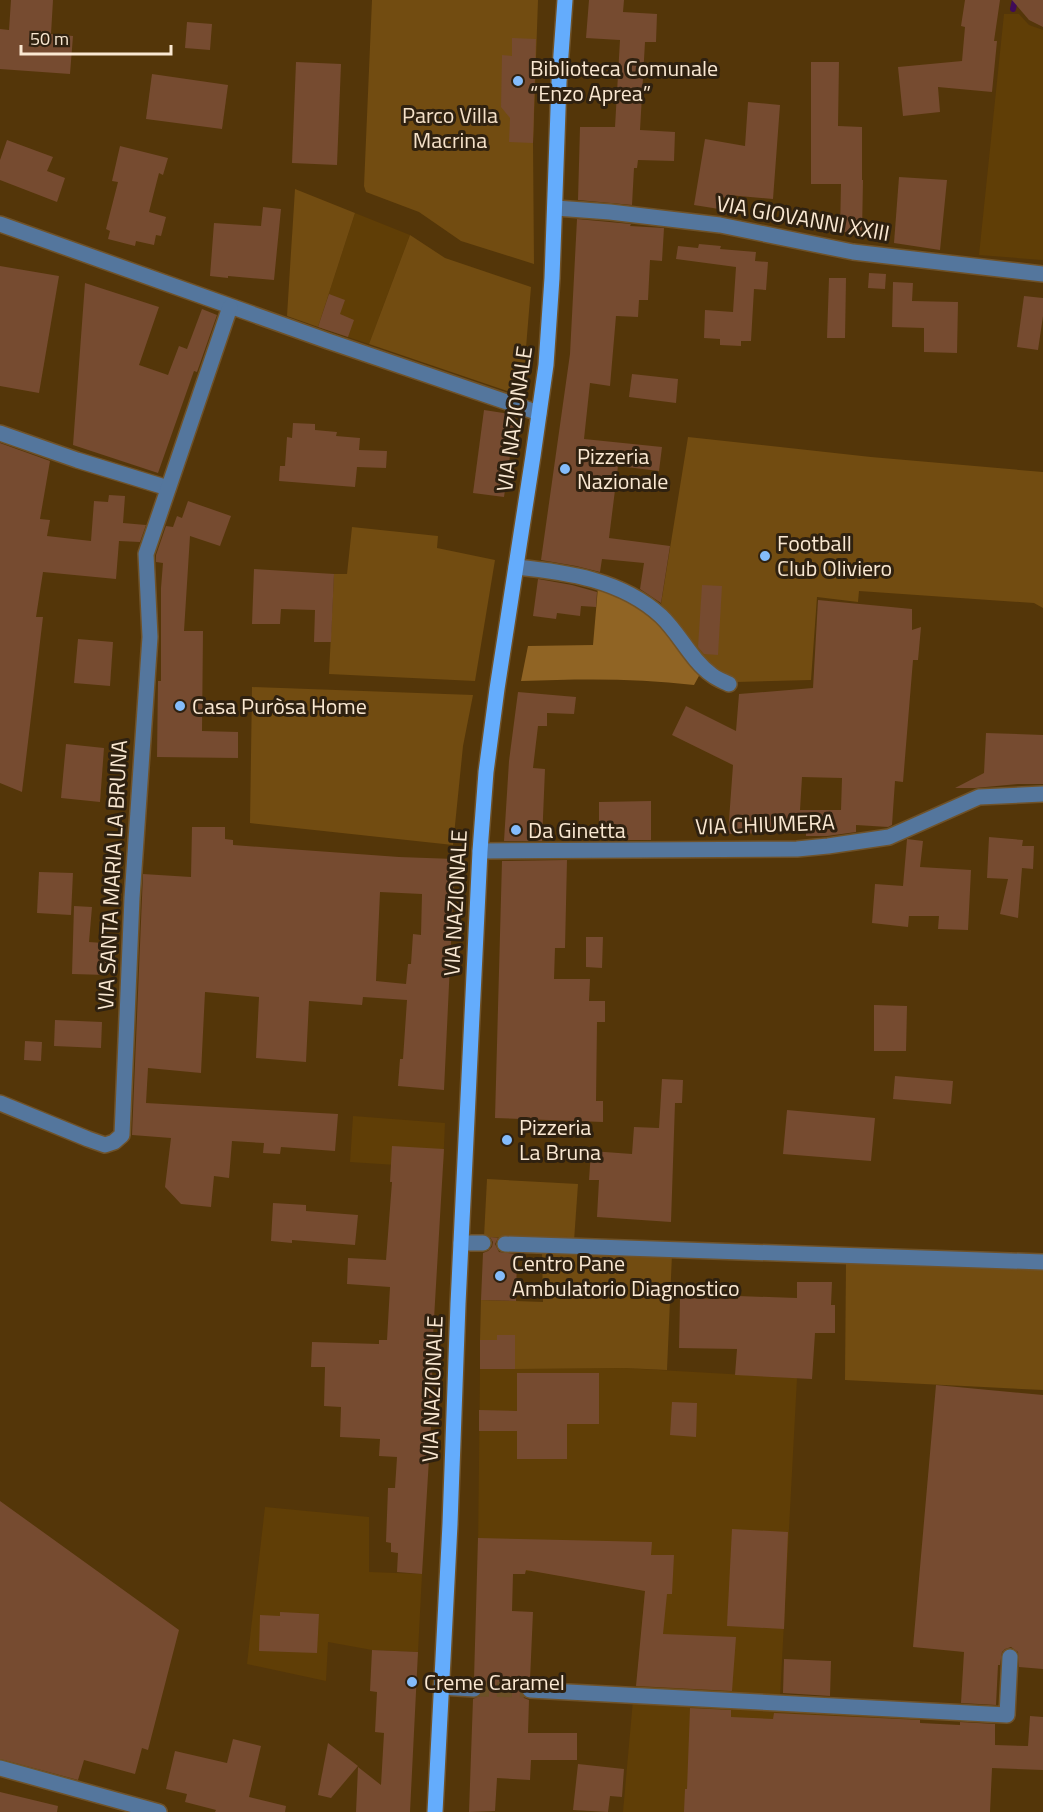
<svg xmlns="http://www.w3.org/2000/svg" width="1043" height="1812" font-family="'Titillium Web',sans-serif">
	<rect width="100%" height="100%" fill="#543609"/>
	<g fill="#603e06">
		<path d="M1004,14H1019L1029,25L1043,30V260L979,255Z"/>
		<path d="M355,213L410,235L369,344L318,327Z"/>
		<path d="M353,1116L445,1123L443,1168L350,1162Z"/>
		<path d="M624,1368L797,1378L780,1698L636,1692L645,1591L540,1572L525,1571L478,1553L480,1369Z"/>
		<path d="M265,1507L369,1517V1572L422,1574L418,1652L372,1650L328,1642L326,1681L247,1664Z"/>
		<path d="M633,1700L920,1719L917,1812H623Z"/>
	</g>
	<g fill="#724c11">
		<path d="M372,0H538L533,143L534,264L461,241L419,212L366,192L364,186Z"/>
		<path d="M295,189L355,213L318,327L287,316Z"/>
		<path d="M410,235L445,258L531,287L522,396L369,344Z"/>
		<path d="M688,437L871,457L1043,472V608L1034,603L859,591L858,602L817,597L811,680L736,682L705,663L661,604Z"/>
		<path d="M352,527L438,536L437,548L495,560L475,681L329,674L334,574H347Z"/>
		<path d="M252,687L473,695L463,746L453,845L250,823Z"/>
		<path d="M487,1179L578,1184L574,1241L484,1237Z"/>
		<path d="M542,1251L672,1254L667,1370L624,1368L515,1369V1335H497V1340H480L481,1300L543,1302Z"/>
		<path d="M846,1263L1043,1270V1390L845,1380Z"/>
	</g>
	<path fill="#906424" d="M598,587L626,597L656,622L700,674L694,685C636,678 579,679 521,681L528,646L593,645Z"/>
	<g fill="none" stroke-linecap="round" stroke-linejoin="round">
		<path stroke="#400b58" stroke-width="6" d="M1013,9L1015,0"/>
	</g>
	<g fill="#764b30" fill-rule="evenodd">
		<path d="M11,0H53L51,34L73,36L70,74L0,69V29L9,30Z"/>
		<path d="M589,0H624L623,12L657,14L656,42H645L640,130L675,132L674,161L638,160L637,168H634L632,205L578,200L580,127H615L620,40L586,38Z"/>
		<path d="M965,0H1000L994,41H997L992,92L938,87L940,112L903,116L898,67L962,61L965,27L961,26Z"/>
		<path d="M1012,0H1043V27L1029,20Z"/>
		<path d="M187,22L212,24L210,50L185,48Z"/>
		<path d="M512,38L536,39L533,143L509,142L510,118L501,107L502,55L512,56Z"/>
		<path d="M296,62L341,64L337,165L292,163Z"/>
		<path d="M811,62H839L838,126L862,127V180H863L862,232H840L841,184H811Z"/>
		<path d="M152,74L228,85L222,129L146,119Z"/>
		<path d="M748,102L780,105L773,199L728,195V198L721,197L719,209L694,205L705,139L745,146Z"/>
		<path d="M7,140L53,157L47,171L65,178L57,202L0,180V160Z"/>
		<path d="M120,146L168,158L163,175L159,173L149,212L166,217L161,236L156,235L154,245L136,241L135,246L108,239L110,231L106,229L118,182L112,181Z"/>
		<path d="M899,177L947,180L940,250L894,243Z"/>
		<path d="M263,207L281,209L274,280L228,276V278L210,276L214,223L261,226Z"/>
		<path d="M577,219L631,224L630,226L664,228L662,261L650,260L648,300H639L638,317L616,316L610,386L590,383L584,439L662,447L659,471L618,466L609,538L670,546L661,603L640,589L644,563L602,559L600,572L576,566L541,560L570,354Z"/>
		<path d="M699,244L721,246L720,249L756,252L755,261L768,262L766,290L754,289L751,341H741V346L720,345V339L704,338L705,310L733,312L736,267L676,259L678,246L698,248Z"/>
		<path d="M0,266L59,276L39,393L0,386Z"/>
		<path d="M869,273L886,274L885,289L868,288Z"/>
		<path d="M829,278H846L845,338H827Z"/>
		<path d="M893,282L913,283L912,301L958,302L957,353L924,352V328L892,327Z"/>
		<path d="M85,283L159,307L139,365L168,375L179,346L187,349L202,309L217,315L197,372L194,371L158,473L73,445Z"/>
		<path d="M329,294L345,300L340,314L354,320L348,337L318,327Z"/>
		<path d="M1024,296L1043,298V316L1038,350L1017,347Z"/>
		<path d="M632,374L678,379L676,403L629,397Z"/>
		<path d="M484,410L516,415L504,497L473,493Z"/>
		<path d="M293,423L315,424V430L337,432L336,436L360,438L359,450L387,451L386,468L357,467L355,487L279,481L280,466H285L287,437L292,438Z"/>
		<path d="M0,443L50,461L40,519L50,520L47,536L91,541L94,501L108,502L109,495L125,496L123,523L146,525L140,542L119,541L116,579L43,572L36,617H43L22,792L0,783Z"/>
		<path d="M188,501L231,516L220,546L190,536L184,631H203L202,731L238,732V758L157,757L158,681H161V588L163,563L156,562V555L166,526L173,527L177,516L182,518Z"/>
		<path d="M254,569L334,574L331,642H314L315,610L281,609L280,624H252Z"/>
		<path d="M538,579L572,585L597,592L596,607L581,606L580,616L557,613L556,619L533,616Z"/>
		<path d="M702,585L722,586L718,655L704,654L698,647Z"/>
		<path d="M818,600L912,609V630L921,627L918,660H913L903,782L895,781L892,825L888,827L856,825V832L827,836H806V832L728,834L733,765L672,735L686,706L736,731L739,694L813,688ZM802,777L842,778L841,810H800Z"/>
		<path d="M78,639L113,642L110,686L74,683Z"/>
		<path d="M518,692L576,697L574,714L547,713V726H538L533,768L545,769L542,841H504L509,761Z"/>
		<path d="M986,733L1043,735V784H1018L975,788H955L984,773Z"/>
		<path d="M66,744L104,748L100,802L61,798Z"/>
		<path d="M651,801V840H599V802Z"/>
		<path d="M192,827H225V839L233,840V845L399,857L455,859L444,1090L398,1086L400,1059H403L407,1000L363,997L362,1005L309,1001L306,1062L256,1058L259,997L205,992L201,1073L148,1068L146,1103L338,1114L335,1151L281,1147L280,1154L263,1153L264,1143L232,1141L229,1178L214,1176L211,1207L181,1204L165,1187L171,1138L132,1135L143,874L191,877ZM380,892L422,894L421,935L413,934L411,964H408L406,984L376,981Z"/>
		<path d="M989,837L1023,840L1022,846H1034L1033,869L1022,868L1018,918L1000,914L1008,879L987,878Z"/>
		<path d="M907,839L923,841L920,867L971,870L968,930L938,929L939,916H909L908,927L872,923L875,884L903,886Z"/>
		<path d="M567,860L565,948H555L554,979H590L589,1001H605V1022H597L596,1101H603V1122L495,1118L502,861Z"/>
		<path d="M39,872L73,873L71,915L37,913Z"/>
		<path d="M74,906L92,907L89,942L103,943L102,960H108L107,975L72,974Z"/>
		<path d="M586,937H603L602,968L586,967Z"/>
		<path d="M874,1005L907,1006L906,1051H874Z"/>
		<path d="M55,1020L102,1022L101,1048L54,1046Z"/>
		<path d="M25,1041L42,1042L41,1061L24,1060Z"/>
		<path d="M895,1076L953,1081L951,1104L893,1099Z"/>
		<path d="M662,1079L683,1080L682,1103H675L671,1222L597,1217L599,1180H589L591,1151L632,1154L634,1127L659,1128Z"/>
		<path d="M787,1110L875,1118L871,1161L783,1154Z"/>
		<path d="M392,1146L444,1149L433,1336L431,1426L422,1574L397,1572L398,1553L391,1552V1543L386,1542L388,1488H395L397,1457L379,1456L380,1439L340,1437L341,1407L324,1406L325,1367H311L312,1342L379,1344V1340H387L390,1287L347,1284L348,1258L386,1260L392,1182H390Z"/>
		<path d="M273,1203L306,1205V1211L358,1215L355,1245L292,1240V1243L271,1241Z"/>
		<path d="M490,1237L498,1238L495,1244L499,1252L517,1254L516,1301L481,1300L483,1253L488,1251L492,1247L493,1242Z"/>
		<path d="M797,1282H832L831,1305H835V1333H815L812,1379L735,1375L737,1349L679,1348L680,1298L738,1299V1296L797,1298Z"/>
		<path d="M497,1335H515V1369H480V1340H497Z"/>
		<path d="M517,1373H599V1424H567V1459H517V1431H479V1410L517,1411Z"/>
		<path d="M936,1385L1043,1395V1669L1019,1667L1018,1652L1011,1647L1005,1649L1002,1652L1000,1665H998L996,1705L961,1703L964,1652L913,1647Z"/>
		<path d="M672,1402L697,1403L696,1437L670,1435Z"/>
		<path d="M0,1501L179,1630L148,1750L142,1748L135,1774L84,1760L78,1780L0,1759Z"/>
		<path d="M732,1529L788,1532L784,1629L727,1626Z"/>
		<path d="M478,1538L652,1542L651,1555H674L672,1594H667L663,1634L736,1637L732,1691L636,1686L645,1591L526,1570L525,1574H513L512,1611L533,1612L530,1680L522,1684L520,1690L524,1698L529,1700L528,1733H577V1760H531L530,1780L497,1778L495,1811L469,1812L473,1699L482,1695L484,1689L480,1681L474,1679Z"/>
		<path d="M280,1612L319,1614L317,1653L259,1651L260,1615L280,1616Z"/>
		<path d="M372,1650L418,1652L410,1812H356L358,1767L381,1785L384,1733L375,1732L377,1692L370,1691Z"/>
		<path d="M784,1659L831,1661L830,1696L783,1693Z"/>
		<path d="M690,1708L731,1710V1717L773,1719L774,1713L920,1720V1723L960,1725V1722L995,1724V1745L1028,1746L1030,1716L1043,1717V1770L992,1768L990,1812H684L685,1789H687Z"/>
		<path d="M233,1739L261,1746L249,1797L286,1806L285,1812H215L216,1810L185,1802L187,1794L166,1789L175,1751L227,1763Z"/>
		<path d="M328,1743L358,1766L331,1798L318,1795Z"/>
		<path d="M578,1764L624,1769L622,1797L610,1796L608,1812L573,1810Z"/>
		<path d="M0,1792L58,1806L57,1812H0Z"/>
	</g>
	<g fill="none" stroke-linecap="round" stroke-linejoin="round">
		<path stroke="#6d5127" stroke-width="15" stroke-dasharray="15 8" stroke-linecap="butt" d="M474,1689L530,1690"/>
		<g stroke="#6f5229" stroke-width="18">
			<g id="minor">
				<path d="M556,208L610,212L720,225L853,252L1043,274"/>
				<path d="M0,224L328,341L539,413"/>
				<path d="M0,433L77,460L168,488"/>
				<path d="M516,567C567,572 622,580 661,616C680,634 691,660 712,675C717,679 723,681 729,684"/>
				<path d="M480,851L797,849L828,846L889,837L979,797L1043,794"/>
				<path d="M0,1103L88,1139L105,1145L114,1142L122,1135L132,898L150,637L146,554L230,307"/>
				<path d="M461,1243H483"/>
				<path d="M505,1244L1043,1262"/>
				<path d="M441,1687L474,1689"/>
				<path d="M530,1690L1007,1715L1010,1657"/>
				<path d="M0,1768L159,1812"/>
			</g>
		</g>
		<g stroke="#6f5229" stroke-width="18">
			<path id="major" d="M435,1812L450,1524L458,1304L480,851L486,772L497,689L533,456L546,365L552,278L559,82L565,0"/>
		</g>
		<use href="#minor" stroke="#54769d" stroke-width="15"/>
		<use href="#major" stroke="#64acfc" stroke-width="15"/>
	</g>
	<g fill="#84bcfb" stroke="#2f2110" stroke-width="2">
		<circle cx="518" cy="81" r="6"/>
		<circle cx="565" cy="469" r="6"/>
		<circle cx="765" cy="556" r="6"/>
		<circle cx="180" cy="706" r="6"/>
		<circle cx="516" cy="830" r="6"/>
		<circle cx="507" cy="1140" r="6"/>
		<circle cx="500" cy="1276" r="6"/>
		<circle cx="412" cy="1682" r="6"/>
	</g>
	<g text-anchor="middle" stroke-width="6" stroke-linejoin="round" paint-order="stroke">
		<g font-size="22" fill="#fae8d2" stroke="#2f2110" text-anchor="start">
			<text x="530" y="76">Biblioteca Comunale<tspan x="530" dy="25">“Enzo Aprea”</tspan></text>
			<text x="577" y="464">Pizzeria<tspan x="577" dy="25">Nazionale</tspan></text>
			<text x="777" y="551">Football<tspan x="777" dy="25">Club Oliviero</tspan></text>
			<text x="192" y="714">Casa Puròsa Home</text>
			<text x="528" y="838">Da Ginetta</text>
			<text x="519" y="1135">Pizzeria<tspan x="519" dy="25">La Bruna</tspan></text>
			<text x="512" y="1271">Centro Pane<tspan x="512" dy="25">Ambulatorio Diagnostico</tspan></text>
			<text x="424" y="1690">Creme Caramel</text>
		</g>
		<g font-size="22" fill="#f5e1c9" stroke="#2f2110">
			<text x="450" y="123">Parco Villa<tspan x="450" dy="25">Macrina</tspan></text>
		</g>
		<g font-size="22" fill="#fae8d2" stroke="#2f2110">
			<text transform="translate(803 218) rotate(10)" y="8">VIA GIOVANNI XXIII</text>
			<text transform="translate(514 419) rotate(-82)" y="8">VIA NAZIONALE</text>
			<text transform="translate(765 824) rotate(-2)" y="8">VIA CHIUMERA</text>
			<text transform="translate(112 875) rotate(-87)" y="8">VIA SANTA MARIA LA BRUNA</text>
			<text transform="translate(455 903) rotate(-87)" y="8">VIA NAZIONALE</text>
			<text transform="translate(432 1389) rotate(-88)" y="8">VIA NAZIONALE</text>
		</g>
	</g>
	<path d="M21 45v9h150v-9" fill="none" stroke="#fae8d2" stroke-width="3"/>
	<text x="30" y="45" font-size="18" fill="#fae8d2" stroke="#2f2110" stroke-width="4.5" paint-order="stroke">50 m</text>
</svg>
